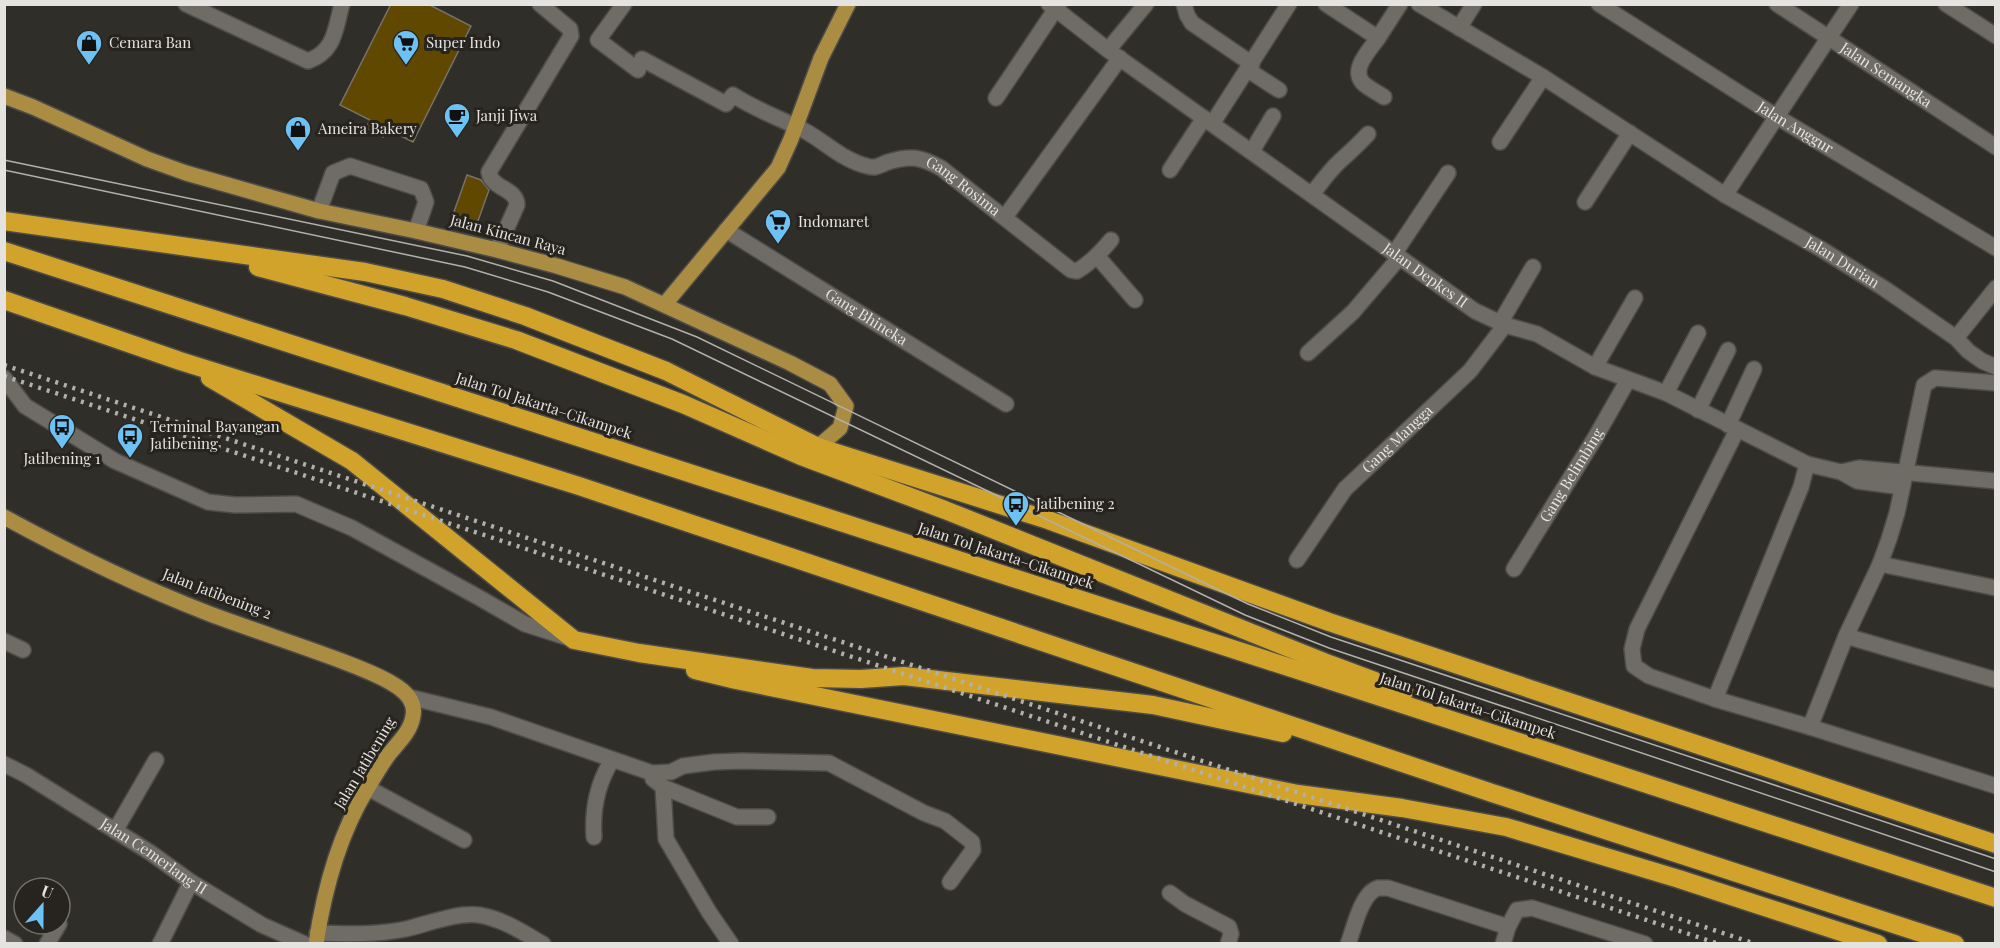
<svg xmlns="http://www.w3.org/2000/svg" width="2000" height="948" font-family="'Playfair Display',serif">
	<rect width="100%" height="100%" fill="#302e28"/>
	<g fill="#614800" stroke="#75726b" stroke-width="1.5">
		<path d="M391,4H428L471,26L413,142L387,129L383,137L366,128L370,120L340,105Z"/>
		<path d="M467,175L481,180L489,190L474,232L450,223Z"/>
	</g>
	<g fill="none" stroke-linecap="round" stroke-linejoin="round">
		<g stroke="#4d4b47" stroke-width="18">
			<g id="minor">
				<path d="M186,4L308,61C335,51 335,30 342,4"/>
				<path id="s1" d="M624,4L598,40L638,70L642,59L726,104L733,95C753,108 774,116 795,126C820,136 840,160 867,166C876,169 880,165 888,162C911,155 921,157 941,168L1071,270L1077,271C1091,263 1101,252 1111,240"/>
				<path id="s2" d="M1049,4L1108,50L1475,311L1505,325L1537,334L1595,367L1666,393L1807,464L1841,472L1857,481L1902,487"/>
				<path d="M1184,4L1187,15L1192,23L1252,64"/>
				<path d="M1326,4L1378,38L1400,4"/>
				<path id="s3" d="M1419,4L1543,77L1725,195L1821,249L1885,289L1956,338L1968,351L1982,361L1996,367"/>
				<path id="s4" d="M1599,4L1777,117L1996,248"/>
				<path id="s5" d="M1777,4L1996,147"/>
				<path d="M1946,4L1996,36"/>
				<path d="M1459,28L1474,4"/>
				<path d="M1378,38C1370,50 1349,70 1364,84C1370,89 1378,93 1384,97"/>
				<path d="M1108,50L1146,4"/>
				<path d="M1248,70L1279,90"/>
				<path d="M996,98L1059,4"/>
				<path d="M1212,124L1289,4"/>
				<path d="M1500,142L1543,77"/>
				<path d="M1252,151L1273,116"/>
				<path d="M1170,170L1204,118"/>
				<path d="M1312,194C1321,183 1330,170 1340,161C1350,152 1359,144 1368,134"/>
				<path d="M1725,195L1851,4"/>
				<path d="M1585,202L1630,133"/>
				<path d="M319,211L333,173L350,166L421,189L426,202L416,231"/>
				<path d="M1005,217L1120,58"/>
				<path id="s6" d="M726,230L1006,404"/>
				<path d="M497,250L517,205C517,188 491,189 489,172L571,36L570,29L540,4"/>
				<path d="M1394,254L1448,173"/>
				<path d="M1097,256L1135,300"/>
				<path d="M1500,323L1533,267"/>
				<path d="M1956,338L1996,288"/>
				<path d="M1308,353L1353,312L1399,258"/>
				<path d="M1595,367L1635,298"/>
				<path d="M4,378L25,406L115,461L208,502L235,505L296,504L352,528L478,597L525,624L569,638"/>
				<path d="M1666,393L1698,333"/>
				<path d="M1698,410L1728,350"/>
				<path d="M1728,425L1754,369"/>
				<path d="M1737,430L1637,629L1632,649L1634,666L1649,676L1715,699L1810,727L1996,786"/>
				<path d="M1841,472L1859,468L1996,481"/>
				<path id="s7" d="M1297,560L1345,489L1470,371L1505,325"/>
				<path d="M1880,564L1996,588"/>
				<path id="s8" d="M1514,569L1595,438L1628,380"/>
				<path d="M1846,636L1996,680"/>
				<path d="M4,641L23,650"/>
				<path d="M409,697L491,717L652,773L671,772L683,766L714,762L741,761L829,763L924,813L945,821L972,842L973,850L950,882"/>
				<path d="M1715,699L1801,487L1807,464"/>
				<path d="M1810,727L1846,636L1880,564L1889,539L1897,513L1924,385L1935,378L1996,383"/>
				<path id="s9" d="M4,764L26,775L151,853L191,882L262,925L305,944"/>
				<path d="M652,773L653,779L663,787L666,839L709,912L731,944"/>
				<path d="M663,787L737,817H768"/>
				<path d="M368,788L464,840"/>
				<path d="M115,831L156,760"/>
				<path d="M594,837C592,809 597,784 612,760"/>
				<path d="M1170,893L1185,904L1229,927L1231,934L1228,944"/>
				<path d="M317,933C346,934 377,935 406,929C427,924 458,912 479,915C503,919 522,932 543,944"/>
				<path d="M4,938L15,944"/>
				<path d="M47,944L59,924"/>
				<path d="M160,944L191,882"/>
				<path d="M1348,944C1354,929 1361,893 1378,888C1381,888 1384,888 1388,888L1508,927L1517,910L1532,908L1645,944"/>
				<path d="M1503,944L1508,927"/>
			</g>
		</g>
		<g stroke="#4d4b47" stroke-width="18">
			<g id="major">
				<path d="M4,96L33,107L147,159L186,173L319,211L416,231L497,250L557,266L625,287L790,363L830,384L846,406L840,428L818,447"/>
				<path d="M665,304L778,168L791,139L821,58L848,4"/>
				<path d="M4,517C70,553 140,587 210,614C253,630 296,644 339,660C357,667 377,674 393,684C405,691 416,701 413,716C411,731 398,743 389,754C381,765 374,777 367,789C339,835 324,890 316,944"/>
			</g>
		</g>
		<g stroke="#4d4b47" stroke-width="21">
			<g id="highway">
				<path d="M4,221L365,272L443,289L525,316L666,371L818,447L1048,520L1329,622L1996,844"/>
				<path d="M4,251L1350,687L1996,898"/>
				<path d="M258,267L405,306L516,340L683,404L801,456L945,510L1329,664L1404,692"/>
				<path d="M4,300L180,361L579,486L1492,793L1955,944"/>
				<path d="M210,378L352,461L574,640L639,653L812,678L861,679L904,676L1153,705L1283,733"/>
				<path d="M695,670L736,680L1298,794L1402,808L1506,827L1679,879L1878,944"/>
			</g>
		</g>
		<use href="#minor" stroke="#6f6c66" stroke-width="15"/>
		<use href="#major" stroke="#aa8d43" stroke-width="15"/>
		<use href="#highway" stroke="#d1a32b" stroke-width="18"/>
		<g stroke="#b2b0ac" stroke-width="1.5">
			<path d="M4,160L467,256L553,281L697,337L1248,604L1331,637L1996,859"/>
			<path d="M4,170L465,267L548,292L672,339L1245,615L1329,648L1996,872"/>
		</g>
		<g stroke="#b2b0ac" stroke-width="4.5" stroke-dasharray="3 6" stroke-linecap="butt">
			<path d="M4,365L1756,944"/>
			<path d="M4,376L1719,944"/>
		</g>
	</g>
	<defs>
		<g id="shop-pin" transform="scale(1.35)"><path d="M0 17L-7.5 6A9.5 9.5 0 1 1 7.5 6Z" fill="#6ec2f3" stroke="#27241f"/><path d="M-5-2.5h2.3a2.7 3.5 0 0 1 5.4 0H5L5.5 6h-11ZM-1.5-2.5h3a1.5 2.3 0 0 0-3 0Z" fill="#111"/></g>
		<g id="supermarket-pin" transform="scale(1.35)"><path d="M0 17L-7.5 6A9.5 9.5 0 1 1 7.5 6Z" fill="#6ec2f3" stroke="#27241f"/><path d="M-6-5.5h2.5l.6 2H6L4.5 2H-2.5L-4.4-4H-6ZM-1.5 3.2a1.3 1.3 0 1 0 .1 0ZM3 3.2a1.3 1.3 0 1 0 .1 0Z" fill="#111"/></g>
		<g id="cafe-pin" transform="scale(1.35)"><path d="M0 17L-7.5 6A9.5 9.5 0 1 1 7.5 6Z" fill="#6ec2f3" stroke="#27241f"/><path d="M-5.5-4.5H6V0H3Q3 3.5 0 3.5H-2.5Q-5.5 3.5-5.5 0ZM3-3.2v2h1.7v-2ZM-6 4.5H4V6H-6Z" fill="#111"/></g>
		<g id="bus-pin" transform="scale(1.35)"><path d="M0 17L-7.5 6A9.5 9.5 0 1 1 7.5 6Z" fill="#6ec2f3" stroke="#27241f"/><path d="M-5-6H5V4H4V6H2V4H-2V6H-4V4H-5ZM-3.5-4V0h7V-4ZM-3.5 1.2v1.5H-2V1.2ZM2 1.2v1.5H3.5V1.2Z" fill="#111"/></g>
	</defs>
	<g fill-rule="evenodd">
		<use href="#shop-pin" x="89" y="43"/>
		<use href="#supermarket-pin" x="406" y="43"/>
		<use href="#cafe-pin" x="457" y="116"/>
		<use href="#shop-pin" x="298" y="129"/>
		<use href="#supermarket-pin" x="778" y="222"/>
		<use href="#bus-pin" x="62" y="427"/>
		<use href="#bus-pin" x="130" y="436"/>
		<use href="#bus-pin" x="1016" y="504"/>
	</g>
	<g text-anchor="middle" stroke-width="6" stroke-linejoin="round" paint-order="stroke">
		<g font-size="15" fill="#e5e3df" stroke="#27241f" text-anchor="start">
			<text x="109" y="48">Cemara Ban</text>
			<text x="426" y="48">Super Indo</text>
			<text x="476" y="121">Janji Jiwa</text>
			<text x="318" y="134">Ameira Bakery</text>
			<text x="798" y="227">Indomaret</text>
			<text x="150" y="432">Terminal Bayangan<tspan x="150" dy="17">Jatibening</tspan></text>
			<text x="62" y="464" text-anchor="middle">Jatibening 1</text>
			<text x="1036" y="509">Jatibening 2</text>
		</g>
		<g font-size="15" fill="#e5e3df" stroke="#27241f">
			<text dy="5" stroke="none"><textPath href="#s5" startOffset="130">Jalan Semangka</textPath></text>
			<text dy="5" stroke="none"><textPath href="#s4" startOffset="232">Jalan Anggur</textPath></text>
			<text dy="5" stroke="none"><textPath href="#s1" startOffset="471">Gang Rosima</textPath></text>
			<text transform="translate(508 235) rotate(15)" y="5">Jalan Kincan Raya</text>
			<text dy="5" stroke="none"><textPath href="#s3" startOffset="496">Jalan Durian</textPath></text>
			<text dy="5" stroke="none"><textPath href="#s2" startOffset="464">Jalan Depkes II</textPath></text>
			<text dy="5" stroke="none"><textPath href="#s6" startOffset="165">Gang Bhineka</textPath></text>
			<text transform="translate(544 406) rotate(18)" y="5">Jalan Tol Jakarta–Cikampek</text>
			<text dy="5" stroke="none"><textPath href="#s7" startOffset="158">Gang Mangga</textPath></text>
			<text dy="5" stroke="none"><textPath href="#s8" startOffset="110">Gang Belimbing</textPath></text>
			<text transform="translate(1006 556) rotate(18)" y="5">Jalan Tol Jakarta–Cikampek</text>
			<text transform="translate(217 594) rotate(21)" y="5">Jalan Jatibening 2</text>
			<text transform="translate(1468 706) rotate(18)" y="5">Jalan Tol Jakarta–Cikampek</text>
			<text transform="translate(365 763) rotate(-59)" y="5">Jalan Jatibening</text>
			<text dy="5" stroke="none"><textPath href="#s9" startOffset="176">Jalan Cemerlang II</textPath></text>
		</g>
	</g>
	<rect width="2000" height="948" fill="none" stroke="#e5e3df" stroke-width="12"/>
	<g transform="translate(42 906) rotate(21)"><circle r="28" fill="#27241f" stroke="#73706c" stroke-width="1.5"/>
	<path d="M0-4.5L10 22L0 15L-10 22Z" fill="#6ec2f3"/>
	<text y="-9" font-size="16" font-weight="bold" text-anchor="middle" fill="#e5e3df">U</text>
	</g>
</svg>
